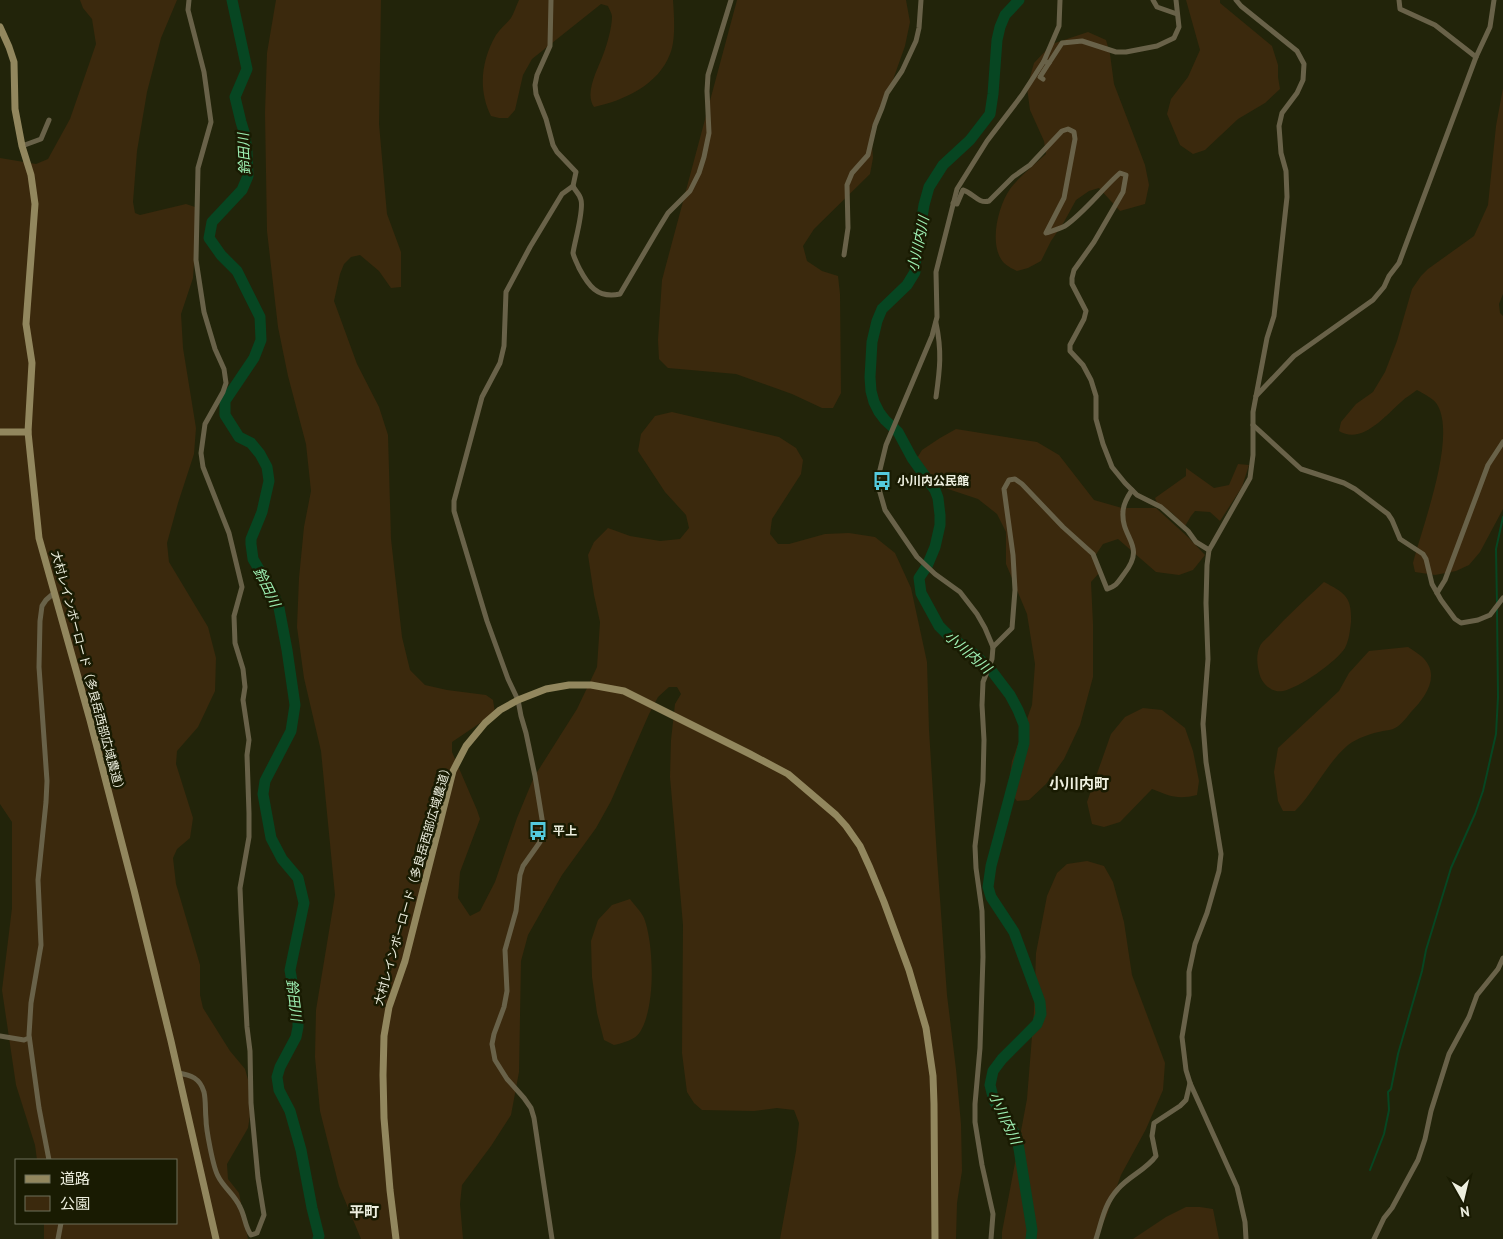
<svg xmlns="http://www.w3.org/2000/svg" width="1503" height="1239" font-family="'PT Sans','Noto Sans JP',sans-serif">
	<rect width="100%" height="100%" fill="#22240a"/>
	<g fill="#3b290d">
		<path d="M80,0H177L161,38L147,92L137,151L133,202L135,213L140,215L186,204L195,207L197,221L193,278L181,314L183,348L196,428L194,454L178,503L167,543L169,562L208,627L216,658L215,691L198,727L177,751L176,764L193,818L190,838L177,849L173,858L176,884L200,965V995L203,1008L230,1051L245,1069L253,1097L248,1128L227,1164L228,1179L239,1193L248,1239H44V1223H176V1160H37L35,1145L16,1085L2,990L12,908V822L0,804V158L36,164L48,159L70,119L96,44L92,19L83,8Z"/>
		<path d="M276,0H381L379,124L387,214L401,252V287L391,288L379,271L360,255L351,257L344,264L340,274L334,301L357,364L379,407L388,435L391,539L402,637L410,670L425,685L447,690L486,695L493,700L495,713L452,742V752L477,810L480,819L460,872L458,898L470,916L480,911L495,882L517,818L534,777L577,709L597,667L600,622L594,595L588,555L594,542L608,528L630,536L660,541L680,539L689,528L686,515L665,492L638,451L641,434L655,416L672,412L779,437L796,448L803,460L801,474L772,519L770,534L778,544H789L825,534L849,533L875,537L895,553L911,588L927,662L929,730L937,858L947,995L956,1069L961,1124L962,1171L957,1203L956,1239H780L796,1151L799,1123L794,1110L777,1108L754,1111L702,1110L694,1103L687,1092L682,1053L683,925L670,777L671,740L675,704L681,694L677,687H669L658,697L649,714L611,801L596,828L562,875L528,935L521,961L519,1072L511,1115L491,1146L462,1185L460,1204L463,1239H361L339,1186L320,1111L315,1057L316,1010L335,895L321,751L304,678L297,627L299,578L304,527L311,491L306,444L288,376L278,327L267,231L265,113L267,53Z"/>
		<path d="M519,0H673C674,15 676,40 670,54C658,85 625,100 594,107C584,93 598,69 603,55C607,45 612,27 612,17C612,13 609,9 608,6L601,4L532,59L523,75L515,110L508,118H499L491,116C478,90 481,61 496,35C500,29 506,24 511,18C514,13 516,6 519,0Z"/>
		<path d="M737,0H906L910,22L905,46L889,91L871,129L873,158L870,174L814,229L803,246L807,261L822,271L838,276L840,294L841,393L833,408H822L792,394L736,374L668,368L659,359L658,340L662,280Z"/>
		<path d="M1186,0H1220V3L1272,46L1278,65V77L1280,89L1265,103L1238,119L1205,150L1193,154L1180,145L1167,114L1171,99L1188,77L1200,50Z"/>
		<path d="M1088,32L1106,40L1110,54L1114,84L1145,165L1149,185L1145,204L1120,211L1099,188L1089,191L1076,200L1064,222L1051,241L1041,261L1028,268L1017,271C1013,269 1007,266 1004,263C988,246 998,206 1010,189C1018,178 1035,164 1046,154L1044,141L1030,110L1027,88L1034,63L1052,44Z"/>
		<path d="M1503,88V294L1499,304L1500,313L1503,316V509L1480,552L1469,565L1456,571L1435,575L1415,572L1413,563C1422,527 1456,440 1438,406C1435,399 1424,394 1417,390C1412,394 1406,397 1401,402C1385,416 1362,445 1339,431L1341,422L1356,404L1373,392L1385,372L1397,341L1412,289L1421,276L1428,269L1474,236L1488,205L1496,126Z"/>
		<path d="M956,429L1037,442L1059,455L1094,500L1122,508H1156L1189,538L1205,555L1193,570L1179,575L1156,572L1118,539L1103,544L1093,559L1100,572L1091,582L1093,624V677L1080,725L1064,759L1046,784L1029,800L1017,801L1011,793L1009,782L1012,761L1032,705L1035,664L1027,614L1006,564V532L997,514L978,499L945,488L922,478L913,465L922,450L940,438Z"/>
		<path d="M1238,464L1249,465L1242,487L1220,521L1210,512L1195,511L1191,516L1185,526L1172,513L1157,503L1155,498L1186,476V468L1214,488L1229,485Z"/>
		<path d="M1324,582C1345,593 1352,597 1351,622C1350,631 1349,640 1345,648C1336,662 1299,688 1283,691C1271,693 1261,683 1259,672C1257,664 1256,654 1260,646C1262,642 1267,638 1270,635C1287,616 1306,599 1324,582Z"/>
		<path d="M1408,647C1413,650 1417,653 1421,656C1442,674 1426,697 1411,712C1407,717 1401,725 1395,728C1392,730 1387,730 1383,731C1372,733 1357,738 1348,745C1326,764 1315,791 1295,811H1283L1278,801L1274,772L1278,748L1339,691L1349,673L1369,651Z"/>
		<path d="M1143,708L1162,710L1185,728L1193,751L1199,781L1197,795C1177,800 1170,796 1152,789L1120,822L1104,827L1092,824L1087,802L1111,734L1125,717Z"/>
		<path d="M1087,861L1104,866L1113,882L1124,922L1132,975L1165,1063L1163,1090L1146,1129L1121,1175L1106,1217L1097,1235L1098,1239H1002V1232L1027,1099L1034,1011L1036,953L1047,896L1057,873L1067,864Z"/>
		<path d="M630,899C634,905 641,911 644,918C654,944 656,1007 640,1032C635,1040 623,1043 614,1045L604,1040L597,1013L592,977L591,941L598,920L612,905Z"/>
		<path d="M1186,1207H1200L1213,1209L1219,1239H1133L1166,1217Z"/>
	</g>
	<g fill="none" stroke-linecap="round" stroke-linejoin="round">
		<g stroke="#074622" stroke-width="2">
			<path d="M1497,604L1496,549L1503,517"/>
			<path d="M1370,1170L1384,1134L1389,1110L1388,1092L1391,1089L1398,1054L1422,971L1426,950L1451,868L1475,814L1483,791L1496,734L1498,697L1497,609"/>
		</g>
		<g stroke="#074622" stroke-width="11">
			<path d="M232,0L247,69L235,97L241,122L245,135L247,152L248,176L242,190L212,222L209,238L221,255L237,271L260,317L261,340L254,358L225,401V415L239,437L251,443L260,454L267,467L269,481L262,512L251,539V544L253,559L274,595L279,608L287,650L295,705L291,731L265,781L263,794L271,838L282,859L298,878L304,903L290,970L298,1017V1027L296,1037L280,1067L277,1077L279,1090L290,1111L301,1150L312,1208L319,1236L318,1239"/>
			<path d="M1019,0L1005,15L1000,27L997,40L993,94L990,114L970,140L943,165L929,187L924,205L916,254L915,272L907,285L882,309L877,321L872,342L870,377L871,391L874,402L879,412L885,420L898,432L912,458L935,490L938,498L940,515V525L935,547L927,566L919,578L921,593L939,626L949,636L974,654L991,670L1010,695L1018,710L1024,725V743L991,866L988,887L991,897L1014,932L1040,1002L1041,1014L1037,1024L1002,1059L993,1071L990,1085L994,1101L1016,1135L1019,1149L1032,1230L1031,1239"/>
		</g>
		<g stroke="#696249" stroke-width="5">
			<path d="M551,0L550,46L537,75L535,85L536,94L546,119L553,145L557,152L576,172L573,186L562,194L530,247L506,292L504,346L500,363L482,397L454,501V511L487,621L508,679L518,700L521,716L526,733L535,776L543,825L540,842L523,866L520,875L516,911L505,950L507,991L504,1007L494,1034L492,1044L495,1060L507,1079L524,1098L531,1108L534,1118L552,1239"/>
			<path d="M1153,0L1157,7L1177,14"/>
			<path d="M1236,0L1241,6L1297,51L1304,64L1303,80L1297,93L1282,113L1279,126L1281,153L1286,171L1287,197L1274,316L1267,338L1253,412V455L1250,478L1212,545L1209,550L1207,565L1206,603L1208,659L1203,724L1206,762L1221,854L1219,871L1207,913L1195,944L1189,972V995L1182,1037L1186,1070L1190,1083L1237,1187L1245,1222L1246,1239"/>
			<path d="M1399,0L1400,9L1435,25L1476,57"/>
			<path d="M1044,61L1049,63L1062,43L1082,41L1116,52H1126L1157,46L1174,38L1179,27L1176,0"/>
			<path d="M1043,79L1040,77L1049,63"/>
			<path d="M22,146L41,139L49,120"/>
			<path d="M573,186C575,191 580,194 581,200C584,210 575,240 573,253C574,258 577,263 579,268C588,285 597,299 620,294L657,231L668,213L690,191L699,173L704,157L709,133L707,91L708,75L731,0"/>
			<path d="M953,203L957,204L963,190C973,193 978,204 989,201L1013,177L1030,165L1062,131L1068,129L1074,132L1075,139L1064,198L1046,233C1052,231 1059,229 1065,226C1085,212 1101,190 1120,173L1126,175L1123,192L1094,242L1074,270L1072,278V284L1086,311L1084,319L1070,345V351L1083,365L1091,380L1096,396V419L1103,444L1112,467L1125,483L1137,495L1161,507L1188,531L1196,542L1209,550"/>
			<path d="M844,255L848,228L847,185L852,173L868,155L875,125L882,108L887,93L902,71L916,41L919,28L921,0"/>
			<path d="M936,323C942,351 940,369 936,397"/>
			<path d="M1256,396L1294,356L1373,300L1384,287L1389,276L1399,263L1476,57L1490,27L1494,0"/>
			<path d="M1253,425L1301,469L1344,483L1355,489L1388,514L1392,520L1400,539L1423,554L1426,559L1432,584L1441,600L1455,619L1461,623L1478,620L1490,615L1503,598"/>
			<path d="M1437,593L1445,580L1488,465L1503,442"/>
			<path d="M993,647L1012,628L1015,590L1013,555L1004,489L1009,480L1015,479L1022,484L1063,527L1093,554L1107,589C1117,586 1118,582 1124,574C1147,545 1121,539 1123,512C1123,504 1128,496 1132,490"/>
			<path d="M0,1036L24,1040L29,1038"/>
			<path d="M178,1073C191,1075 200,1078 204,1092C206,1101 205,1110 206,1119C206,1129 213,1167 218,1176C223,1187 235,1195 240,1207C245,1216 245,1227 251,1235L257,1233L264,1215L258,1178L251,1103L250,1051L247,1027L241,912L240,888L249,837V813L247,755L249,740L243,700L245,687L243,669L235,643L234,616L242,587L229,533L203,467L201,453L205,424L223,392L226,383L224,369L215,349L204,312L196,260L198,168L211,122L204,72L188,10L189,0"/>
			<path d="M49,1160L39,1108L29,1035L31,1003L41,945L38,880L46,802L47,781L39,667L40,621L42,606L46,600L54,593"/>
			<path d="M58,1239L61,1223"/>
			<path d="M991,1239L993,1214L982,1165L975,1122V1104L980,1048L983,957L982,911L976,868L975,846L983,781L984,740L982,705L983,682L992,659L993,647L985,628L977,614L960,592L935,574L917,557L885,510L877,482L886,445L932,336L937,317L936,272L957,189L987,141L1022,95L1044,61L1059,26L1060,0"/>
			<path d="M1096,1239C1102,1221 1104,1204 1118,1189C1129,1176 1146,1170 1156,1156L1152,1136L1154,1123L1180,1106L1186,1100L1190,1083"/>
			<path d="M1374,1239L1384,1218L1392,1208L1418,1160L1425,1139L1431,1111L1449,1054L1469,1017L1477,995L1498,969L1503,958"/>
		</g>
		<g stroke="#92875e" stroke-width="7">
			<path d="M0,27L9,47L14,62L15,109L22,146L31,175L35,204L26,324L32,363L28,432L39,538L90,720L134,890L171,1041L216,1239"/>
			<path d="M0,432H28"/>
			<path d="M396,1239L390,1190L384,1118L383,1075L384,1036L389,1007L405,961L453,771L466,746L485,723L500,710L518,700L546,689L569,685H591L624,691L750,754L788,774L836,815L846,826L860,846L870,868L884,902L909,970L926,1028L933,1076L934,1104L935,1239"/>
		</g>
	</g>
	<defs>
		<g id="bus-bare" transform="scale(1.5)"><path d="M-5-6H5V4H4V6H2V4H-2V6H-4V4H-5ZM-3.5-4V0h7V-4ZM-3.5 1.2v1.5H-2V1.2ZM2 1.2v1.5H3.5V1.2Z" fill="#54cadd" stroke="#191b02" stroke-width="2.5" paint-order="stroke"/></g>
	</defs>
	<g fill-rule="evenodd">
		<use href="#bus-bare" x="882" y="481"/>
		<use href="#bus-bare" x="538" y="831"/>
	</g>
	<g text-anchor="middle" stroke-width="5" stroke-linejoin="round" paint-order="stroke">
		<g font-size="12" font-weight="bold" fill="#edefdf" stroke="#191b02" text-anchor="start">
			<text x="897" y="485">小川内公民館</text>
			<text x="553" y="835">平上</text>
		</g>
		<g font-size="12" fill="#edefdf" stroke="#191b02">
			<text transform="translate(88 673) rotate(75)" y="4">大村レインボーロード（多良岳西部広域農道）</text>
			<text transform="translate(413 884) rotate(-74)" y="4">大村レインボーロード（多良岳西部広域農道）</text>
		</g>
		<g font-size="14" font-style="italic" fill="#9ff2b5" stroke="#191b02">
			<text transform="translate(244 154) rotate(-93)" y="5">鈴田川</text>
			<text transform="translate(918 244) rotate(-78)" y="5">小川内川</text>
			<text transform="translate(267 587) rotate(64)" y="5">鈴田川</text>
			<text transform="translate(968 652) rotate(41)" y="5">小川内川</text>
			<text transform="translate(294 1000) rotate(83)" y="5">鈴田川</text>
			<text transform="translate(1005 1118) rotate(65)" y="5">小川内川</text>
		</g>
		<g font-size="15" font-weight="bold" fill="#edefdf" stroke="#191b02">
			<text x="1079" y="789">小川内町</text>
			<text x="364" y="1217">平町</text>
		</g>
	</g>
	<rect x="15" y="1159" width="162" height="65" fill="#191b02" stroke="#6e705a"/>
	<rect x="25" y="1175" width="25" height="8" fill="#92875e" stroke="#6e705a"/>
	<text x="60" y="1184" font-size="15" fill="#edefdf">道路</text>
	<rect x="25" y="1196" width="25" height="15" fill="#3b290d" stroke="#6e705a"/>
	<text x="60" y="1209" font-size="15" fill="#edefdf">公園</text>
	<g transform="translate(1463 1199) rotate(172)" stroke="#191b02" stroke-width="4" paint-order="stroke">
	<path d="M0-4L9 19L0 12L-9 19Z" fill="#edefdf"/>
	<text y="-8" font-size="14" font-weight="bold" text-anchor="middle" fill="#edefdf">N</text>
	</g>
</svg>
